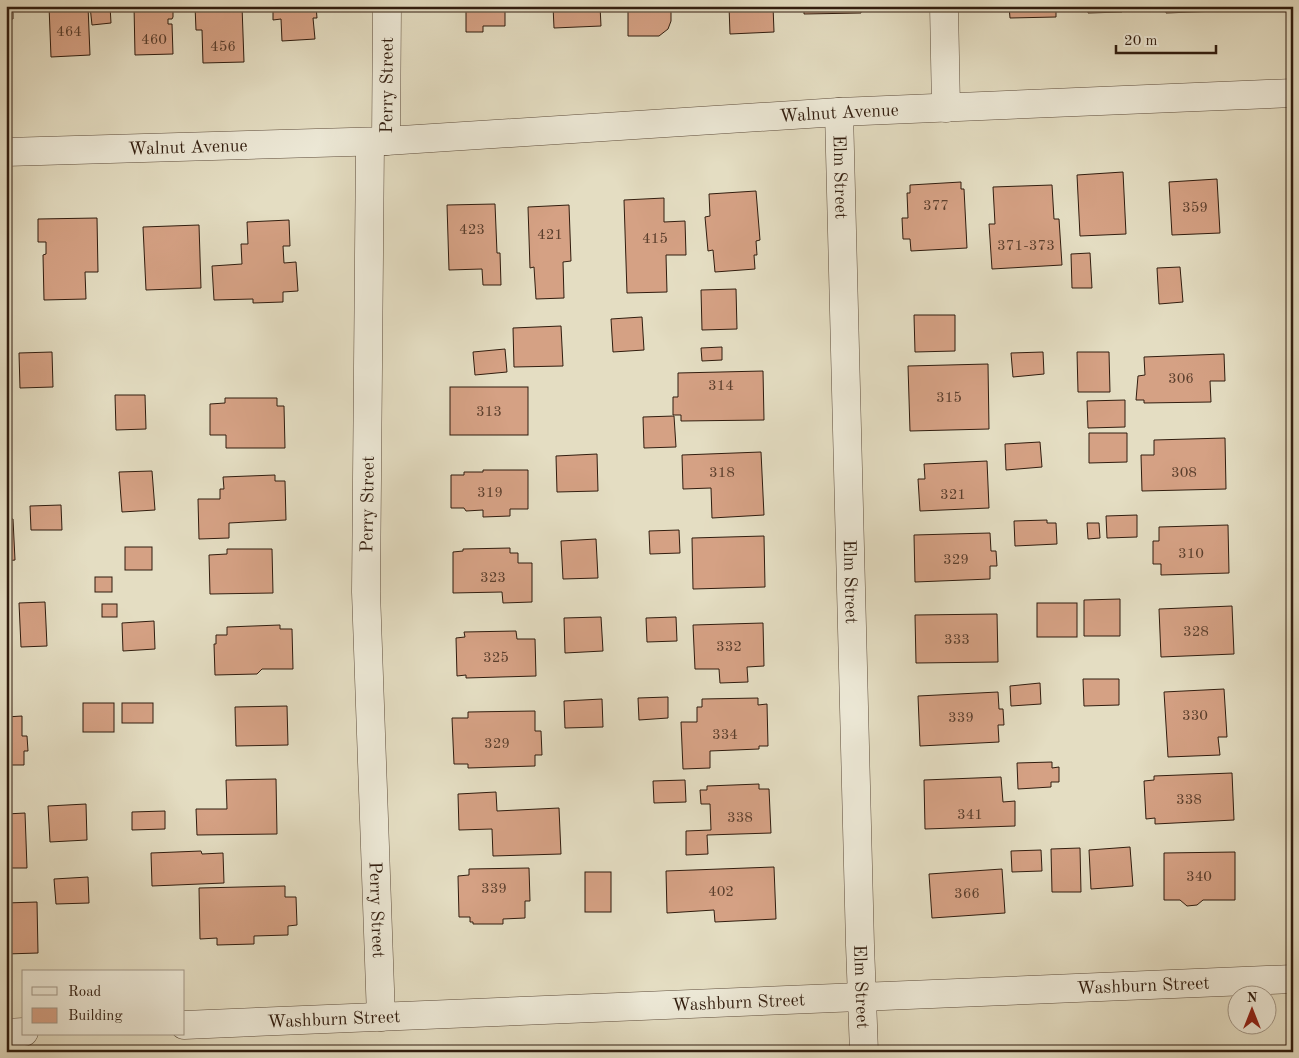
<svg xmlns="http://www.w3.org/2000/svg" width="1299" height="1058" font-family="'Old Standard TT',serif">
	<rect width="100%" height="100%" fill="#e4ddc2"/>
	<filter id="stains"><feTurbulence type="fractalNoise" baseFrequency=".004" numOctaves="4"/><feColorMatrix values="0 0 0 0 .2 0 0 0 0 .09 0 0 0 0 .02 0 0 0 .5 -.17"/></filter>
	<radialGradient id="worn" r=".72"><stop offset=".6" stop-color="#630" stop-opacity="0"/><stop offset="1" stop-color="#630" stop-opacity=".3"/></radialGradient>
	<g fill="#d5a184" stroke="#311d0f">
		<path d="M6,6H13V19H6V43Z"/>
		<path d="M49,6H88L90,55L51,57Z"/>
		<path d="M90,6H110L111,23L92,25Z"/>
		<path d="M134,6H168V8L173,11V17L172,19H168V24H172L173,54L135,55Z"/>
		<path d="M195,6H242L244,62L203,63L202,30H196Z"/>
		<path d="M273,6H316L317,18H313L315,39L282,41L281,19L273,20Z"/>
		<path d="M466,6H505V26H483V32H466Z"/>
		<path d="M553,6H600L601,26L554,28Z"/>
		<path d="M628,6H671V21L668,29L659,36H628Z"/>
		<path d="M729,6H773L774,32L730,34Z"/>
		<path d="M804,6H861V13L804,14Z"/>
		<path d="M1009,6H1056V17L1010,18Z"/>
		<path d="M1088,6H1122V12L1088,13Z"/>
		<path d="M1166,6H1218V11L1166,13Z"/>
		<path d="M1123,172L1126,234L1080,236L1077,175Z"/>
		<path d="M1217,179L1220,233L1172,235L1169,182Z"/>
		<path d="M961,182V189H964L967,248L911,251L910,239H903L902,218H908L907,193H910V185Z"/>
		<path d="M1052,185L1054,219H1059L1062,265L992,269L989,224H995L993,187Z"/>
		<path d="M756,191L760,240L756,241L757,255H754L755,269L715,272L713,250L708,251L705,217L710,216L709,194Z"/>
		<path d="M664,198V222L685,221L686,255H666L667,292L627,293L624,200Z"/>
		<path d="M495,204L497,253H500L501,285H483L482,269L449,270L447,205Z"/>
		<path d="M569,205L571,261L563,262L564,298L536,299L534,267L530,268L528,207Z"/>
		<path d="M97,218L98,272H85L86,299L44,300L43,255L46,254V242H38V219Z"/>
		<path d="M289,220L290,246H283L284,263L296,262L298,291L283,292V302L253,303V299L214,300L212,266L242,264L241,244H248L247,222Z"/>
		<path d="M199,225L201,288L146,290L143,227Z"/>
		<path d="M1090,253L1092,288H1072L1071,254Z"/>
		<path d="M1180,267L1183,302L1159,304L1157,268Z"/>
		<path d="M736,289L737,329L702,330L701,290Z"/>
		<path d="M914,315H955V351L915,352Z"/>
		<path d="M642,317L644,350L613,352L611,319Z"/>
		<path d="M561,326L563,366L514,367L513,328Z"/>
		<path d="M722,347V360L702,361L701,348Z"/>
		<path d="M505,349L507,372L475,375L473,352Z"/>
		<path d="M52,352L53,387L20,388L19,353Z"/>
		<path d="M1043,352L1044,374L1013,377L1011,353Z"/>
		<path d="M1077,352H1109L1110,392H1078Z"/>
		<path d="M1224,354L1225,381H1210L1211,402L1144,403V400H1136L1138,376L1145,375L1144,357Z"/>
		<path d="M988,364L989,429L910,431L908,366Z"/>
		<path d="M763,371L764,420L681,421V415H673V397H678V373Z"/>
		<rect x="450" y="387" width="78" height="48"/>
		<path d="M115,395H145L146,429L116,430Z"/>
		<path d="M225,398H277V406H284L285,448H226V435H210V404L225,403Z"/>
		<path d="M1125,400V427L1088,428L1087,401Z"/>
		<path d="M674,416L676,447L644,448L643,417Z"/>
		<path d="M1089,433H1127V462L1089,463Z"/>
		<path d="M1225,438L1226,489L1142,491L1141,455H1154V440Z"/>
		<path d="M1040,442L1042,467L1006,470L1005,444Z"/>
		<path d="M761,452L764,515L712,518L711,488L683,489L682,455Z"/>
		<path d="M597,454L598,491L557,492L556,456Z"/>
		<path d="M987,461L989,508L920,511L918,479H925L924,464Z"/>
		<path d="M483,470H528V509H510V516L483,517V510L466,511L464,508H451V475H464V472H483Z"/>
		<path d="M152,471L155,510L122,512L119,472Z"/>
		<path d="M275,475V481H285L286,520L229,523V538L199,539L198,499H220V489H224L223,477Z"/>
		<path d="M61,505L62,530H31L30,506Z"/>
		<path d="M1137,515V537L1107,538L1106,516Z"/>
		<path d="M6,519H13L15,560L6,561Z"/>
		<path d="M1047,520V523H1056L1057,544L1015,546L1014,521Z"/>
		<path d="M1087,523H1099L1100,538L1088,539Z"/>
		<path d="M1228,525L1229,573L1161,575V564H1153V541H1159V527Z"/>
		<path d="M679,530L680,553L650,554L649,531Z"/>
		<path d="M990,533L991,551H996L997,566H990V579L915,582L914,535Z"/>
		<path d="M764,536L765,587L693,589L692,538Z"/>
		<path d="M596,539L598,578L563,579L561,541Z"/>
		<rect x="125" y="547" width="27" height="23"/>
		<path d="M510,548V553H518V563H532V602L503,603L502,592L453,593V552L463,551V549Z"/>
		<path d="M227,549H272L273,593L210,594L209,555L227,554Z"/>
		<rect x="95" y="577" width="17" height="15"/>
		<path d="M1120,599V636H1084V600Z"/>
		<path d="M45,602L47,646L21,647L19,603Z"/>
		<rect x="1037" y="603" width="40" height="34"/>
		<rect x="102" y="604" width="15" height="13"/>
		<path d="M1232,606L1234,654L1161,657L1159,609Z"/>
		<path d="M997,614L998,662L916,663L915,615Z"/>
		<path d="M601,617L603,651L565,653L564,618Z"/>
		<path d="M676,617L677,641L647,642L646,618Z"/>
		<path d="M154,621L155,649L123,651L122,623Z"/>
		<path d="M763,623L764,666L747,667L748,682L720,683L719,669H695L693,625Z"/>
		<path d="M280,625V629H292L293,669H262L257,674L215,675L214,644H216V635H227V627Z"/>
		<path d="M516,631L517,639H535L536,676L466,678V675L457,676L456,638L465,637L464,632Z"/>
		<path d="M1083,679H1119V705L1084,706Z"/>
		<path d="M1040,683L1041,704L1011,706L1010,686Z"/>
		<path d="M1224,689L1227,737H1218L1220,755L1168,757L1164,692Z"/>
		<path d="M998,692L999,709H1003L1004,725H998L999,742L920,746L918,696Z"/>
		<path d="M668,697V718L639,720L638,698Z"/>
		<path d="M758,698V705L767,704L768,746H759V749L710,751V768L683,769L681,722H697V707H702V699Z"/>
		<path d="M602,699L603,727L565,728L564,701Z"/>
		<rect x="83" y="703" width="31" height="29"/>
		<rect x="122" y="703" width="31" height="20"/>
		<path d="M287,706L288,745L236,746L235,707Z"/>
		<path d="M535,711V731H541L542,755H535V766L468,768V764H454L452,718H468V712Z"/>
		<path d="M22,716V736H27L28,751H24V765H6V717Z"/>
		<path d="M1052,762V768L1059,767V782H1051V787L1018,789L1017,763Z"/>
		<path d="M1232,773L1234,820L1155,824V818L1146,819L1144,781L1154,780V776Z"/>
		<path d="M1001,777L1003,802L1015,801V826L925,829L924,780Z"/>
		<path d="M276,779L277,834L197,835L196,809H227L226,780Z"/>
		<path d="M685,780L686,802L654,803L653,781Z"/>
		<path d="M759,784V789H769L771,833L707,835L708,854L686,855V831L711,830L710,804H701L700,790H707V786Z"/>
		<path d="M496,792L497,811L559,808L561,854L493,856L492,829L459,830L458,794Z"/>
		<path d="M86,804L87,840L50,842L48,806Z"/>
		<path d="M165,811V829L132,830V812Z"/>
		<path d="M25,813L27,868H6V814Z"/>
		<path d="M1130,847L1133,886L1091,889L1089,850Z"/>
		<path d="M1080,848L1081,892H1052L1051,849Z"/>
		<path d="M1041,850L1042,871L1012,872L1011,851Z"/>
		<path d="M201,851L202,854L223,853L224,883L152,886L151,853Z"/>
		<path d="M1235,852V900H1203L1197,905L1187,906L1180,900H1164V853Z"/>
		<path d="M774,867L776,919L715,922L714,910L667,913L666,871Z"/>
		<path d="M529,868L530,901H525V918L503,919V924H473V922H470V917H459L458,876L469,875V869Z"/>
		<path d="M1002,869L1005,913L932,918L929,874Z"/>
		<rect x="585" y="872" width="26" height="40"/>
		<path d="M88,877L89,903L56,904L54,879Z"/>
		<path d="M285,886V897H296L297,925L288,926V935L254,936V944L217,945V938L200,939L199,888Z"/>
		<path d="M37,902L38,953L6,954V903Z"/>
	</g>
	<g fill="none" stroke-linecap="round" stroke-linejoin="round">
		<g stroke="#5e4d3c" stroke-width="29">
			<g id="minor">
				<path d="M944,6L946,108"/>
				<path id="s1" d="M839,112L860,945L864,1052"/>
				<path id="s2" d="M386,141L839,112L1293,93"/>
				<path id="s3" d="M370,142L366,592L381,1017"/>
				<path id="s4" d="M6,152L386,141L387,6"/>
				<path id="s5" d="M184,1025L1293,979"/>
				<path d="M6,1033L24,1032"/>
			</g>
		</g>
		<use href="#minor" stroke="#ede9d7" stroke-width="28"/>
	</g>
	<g text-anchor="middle" stroke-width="5" stroke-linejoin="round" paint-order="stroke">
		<g font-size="15" fill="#5a3e2c">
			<text x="69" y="36">464</text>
			<text x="154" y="44">460</text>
			<text x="223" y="51">456</text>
			<text x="936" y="210">377</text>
			<text x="1195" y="212">359</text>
			<text x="472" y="234">423</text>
			<text x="550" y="239">421</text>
			<text x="655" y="243">415</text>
			<text x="1026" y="250">371-373</text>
			<text x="1181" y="383">306</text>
			<text x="721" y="390">314</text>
			<text x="949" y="402">315</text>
			<text x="489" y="416">313</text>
			<text x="722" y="477">318</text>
			<text x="1184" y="477">308</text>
			<text x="490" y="497">319</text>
			<text x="953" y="499">321</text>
			<text x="1191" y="558">310</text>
			<text x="956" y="564">329</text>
			<text x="493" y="582">323</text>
			<text x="1196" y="636">328</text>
			<text x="957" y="644">333</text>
			<text x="729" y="651">332</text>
			<text x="496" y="662">325</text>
			<text x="1195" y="720">330</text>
			<text x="961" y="722">339</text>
			<text x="725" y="739">334</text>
			<text x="497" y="748">329</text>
			<text x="1189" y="804">338</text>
			<text x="970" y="819">341</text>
			<text x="740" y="822">338</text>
			<text x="1199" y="881">340</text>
			<text x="494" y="893">339</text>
			<text x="721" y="896">402</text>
			<text x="967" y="898">366</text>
		</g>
		<g font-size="18" fill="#311d0f" stroke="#ede9d7">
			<text dy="6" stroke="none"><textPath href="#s4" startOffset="436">Perry Street</textPath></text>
			<text dy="6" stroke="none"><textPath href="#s2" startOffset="454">Walnut Avenue</textPath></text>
			<text dy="6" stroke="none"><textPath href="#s4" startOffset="182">Walnut Avenue</textPath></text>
			<text dy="6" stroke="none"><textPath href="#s1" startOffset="65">Elm Street</textPath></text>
			<text transform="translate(367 504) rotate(-89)" y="6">Perry Street</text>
			<text dy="6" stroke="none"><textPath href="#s1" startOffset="470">Elm Street</textPath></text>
			<text dy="6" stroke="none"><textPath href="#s3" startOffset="768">Perry Street</textPath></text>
			<text dy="6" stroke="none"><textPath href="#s5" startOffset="960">Washburn Street</textPath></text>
			<text dy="6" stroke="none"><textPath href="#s1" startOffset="875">Elm Street</textPath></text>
			<text dy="6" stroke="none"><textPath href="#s5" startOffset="555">Washburn Street</textPath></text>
			<text dy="6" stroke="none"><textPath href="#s5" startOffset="150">Washburn Street</textPath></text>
		</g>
	</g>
	<rect width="1299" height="1058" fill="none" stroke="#e4ddc2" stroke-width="25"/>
	<rect x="8" y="8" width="1284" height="1043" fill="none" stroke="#311d0f" stroke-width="2.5"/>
	<rect x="12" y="12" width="1274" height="1033" fill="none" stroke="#311d0f"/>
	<rect x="22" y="970" width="162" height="65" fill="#ede9d7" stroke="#a29787"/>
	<rect x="32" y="987" width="25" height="8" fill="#ede9d7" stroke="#a29787"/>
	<text x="68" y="996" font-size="15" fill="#311d0f">Road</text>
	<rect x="32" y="1008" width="25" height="15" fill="#d5a184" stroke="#a29787"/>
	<text x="68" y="1020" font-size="15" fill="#311d0f">Building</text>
	<g transform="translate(1252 1010)"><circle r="24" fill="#ede9d7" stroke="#a29787"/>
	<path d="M0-4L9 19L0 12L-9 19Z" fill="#8f2418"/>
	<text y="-8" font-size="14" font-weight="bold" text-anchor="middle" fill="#311d0f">N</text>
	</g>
	<path d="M1116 45v8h100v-8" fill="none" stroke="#311d0f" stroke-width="2.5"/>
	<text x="1124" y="45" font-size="15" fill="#311d0f" stroke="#ede9d7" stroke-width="4" paint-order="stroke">20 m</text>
	<rect width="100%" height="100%" filter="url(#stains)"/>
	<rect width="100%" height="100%" fill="url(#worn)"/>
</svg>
